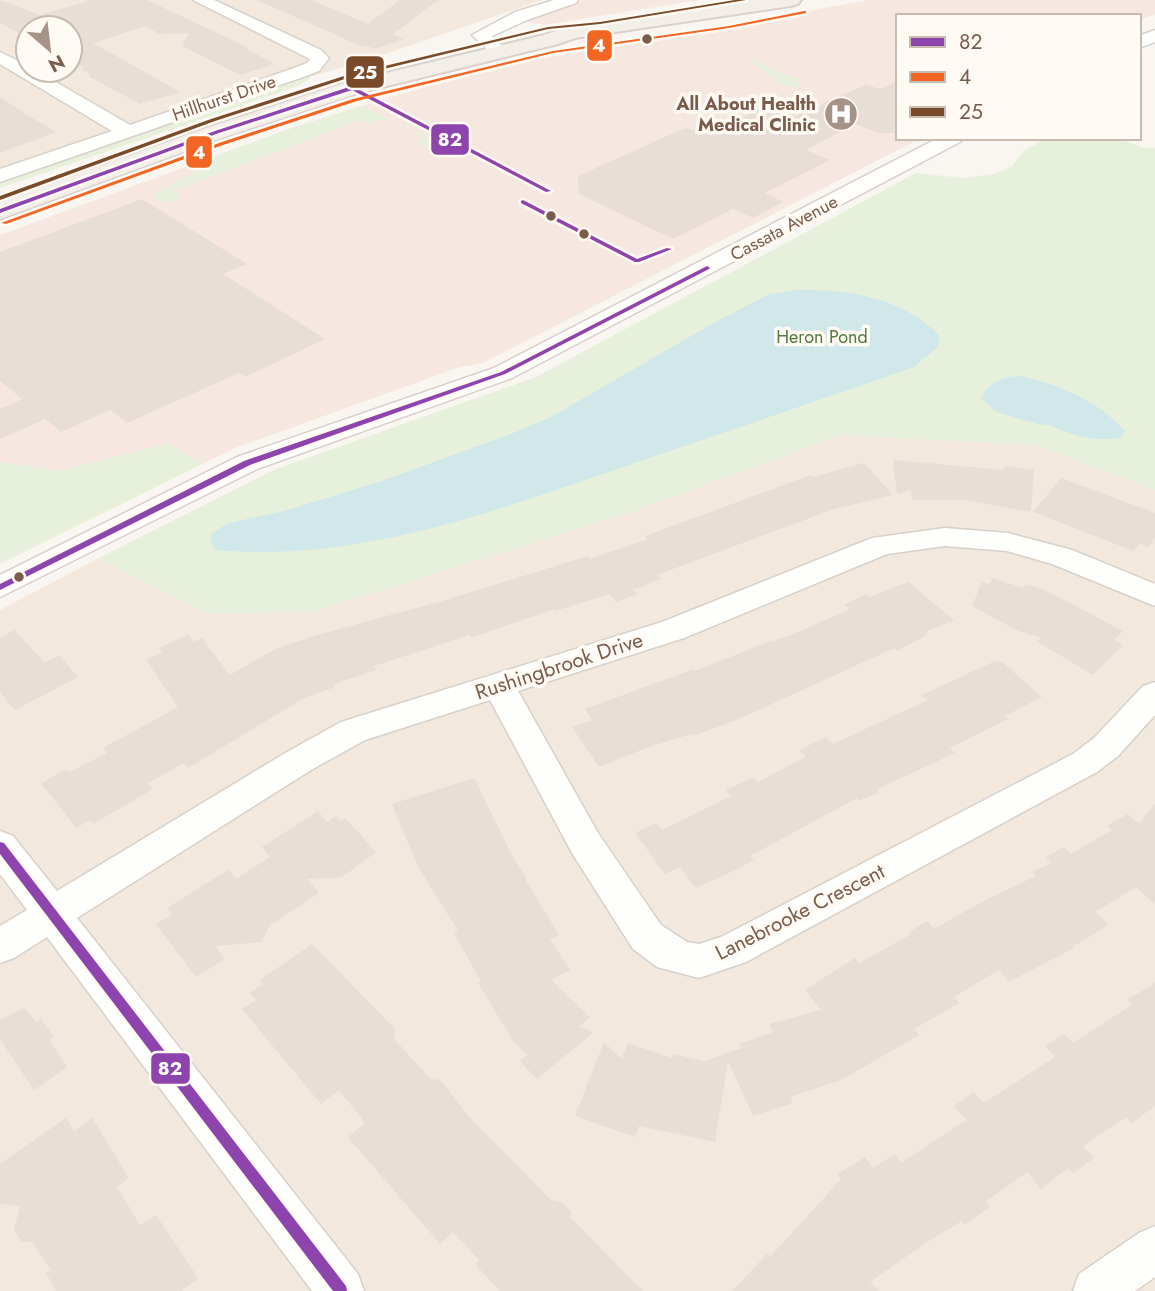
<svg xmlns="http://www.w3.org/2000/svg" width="1155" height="1291" font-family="Jost,sans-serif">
	<rect width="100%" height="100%" fill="#f9f5f0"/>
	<g fill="#f2e8de" fill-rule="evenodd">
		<path d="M0,0H542L362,62L302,79L0,185ZM28,28H70V70H28Z"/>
		<path d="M841,435L1037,445L1155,490V1291H0V610L99,558L207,614L315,611L629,513Z"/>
	</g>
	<g fill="#f6e8e1">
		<path d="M583,0H699L545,25L529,23L533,17Z"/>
		<path d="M869,0H1155V14L1139,21V16H898V138H921L483,363L457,368L235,448L202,464L168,443L61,471L0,462V235L295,127L411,91L535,60Z"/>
	</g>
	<g fill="#e7f0db">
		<path d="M754,58L759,59L756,62L801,80L796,83L805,88L782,85L752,62Z"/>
		<path d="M305,76L310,78L298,86L0,188V181Z"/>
		<path d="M361,106L428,137L432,143L423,146L415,142L426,138L386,118L370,124L361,120L173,191L181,197L164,203L152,195L206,166L201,161L295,127Z"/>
		<path d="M1046,138H1116L1145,148H1155V490L1037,445L841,435L629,513L315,611L207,614L99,558L276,469L536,377L916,173L962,178L995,174L1012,166L1024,151Z"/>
		<path d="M168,443L202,464L0,564V462L61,471Z"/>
	</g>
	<g fill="#d0e8ea">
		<path d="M796,290C849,289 902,297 940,336L938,347L914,367C817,401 720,434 623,467C492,512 356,563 216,550L210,540L212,533L229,523L284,511L379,482L511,434L551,417L717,321L770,294Z"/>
		<path d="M1021,376C1060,385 1097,400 1125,431L1122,437C1095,444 1071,434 1046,424L1041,425L996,412L981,398C991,381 1001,377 1021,376Z"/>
	</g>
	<g fill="#e6ded7">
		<path d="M0,0L40,15L92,0H147L247,47L245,48L274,64L240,75L182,46L189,33L159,34L146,26L93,43L180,92L140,104L88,76L91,75L81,69L85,68L70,60V28H28V38L0,23Z"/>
		<path d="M257,0H311L368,24L400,0H438L393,34L404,39L375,49L367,46L363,47Z"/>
		<path d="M898,81V133H878L855,124L806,150L830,160L765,193L783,202L753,218L733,209L673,239L579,194L578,176L685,128L692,130L706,124H728L763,108H778L796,116L865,85L881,89Z"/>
		<path d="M0,97L24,113L56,132L0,153Z"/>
		<path d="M142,199L247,264L223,274L325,339L245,377L239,373L127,423L110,410L61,432L45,419L0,439V409L22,399L0,381V252Z"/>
		<path d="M893,460L1004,470L1005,466L1034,470L1031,512L965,500H912L911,490L897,494Z"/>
		<path d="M864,463L893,495L834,509L657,575L661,579L633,590L637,594L616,602L609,594L555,611L554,609L471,638L469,635L374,666L376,670L334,684L335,687L304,698L188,768L184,763L148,783L153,789L93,824L90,820L76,828L41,783L67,769L70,772L107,753L103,748L178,707L146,660L162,652L159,648L188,635L194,642L202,638L230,675L275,649L314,636L442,601L588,556L590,559L648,539L645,536L811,475L813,477Z"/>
		<path d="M1061,478L1155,513V537L1148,547L1140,543L1134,551L1033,512Z"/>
		<path d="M992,578L1024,588L1025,584L1045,590L1123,631L1114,640L1123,645L1093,675L1036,641L1042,638L1018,631L972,606L982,582L990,584Z"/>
		<path d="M908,582L954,620L925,632L928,634L897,651L894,648L739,719L693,736L691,734L646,748L599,767L572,727L592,720L585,709L694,669L695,671L773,640L774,641L803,630L850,609L844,605L866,594L870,597Z"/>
		<path d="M14,630L45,663L59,655L78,677L15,710L0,692V638Z"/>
		<path d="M995,661H1001L1042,697L1005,716L1008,719L950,748L955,753L877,789L879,792L860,801L857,798L750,856L754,860L733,871L696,888L680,867L665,874L635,833L657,823L662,830L731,796L726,790L753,777L758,782L806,757L799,750L826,737L833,744L928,700L922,695Z"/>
		<path d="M474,778L514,859L527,878L525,879L559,935L550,939L570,970L551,980L590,1017L579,1027L594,1032L537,1079L520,1061L527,1055L513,1041L478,983L481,982L454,933L458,931L417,865L392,804Z"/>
		<path d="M1155,803V904L1136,887L1095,912L1109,925L1072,947L1074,948L1009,982L999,970L954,997L959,1003L914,1029L919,1035L841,1080L790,1097L793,1103L753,1116L728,1061L715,1142L639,1126L635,1137L575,1116L604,1042L622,1059L628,1043L672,1058L673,1054L704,1061L742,1048L739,1044L773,1032L770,1024L821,1010L805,990L855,958L860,963L911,934L909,932L927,921L934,929L987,899L1036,876L1032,872L1052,863L1046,857L1064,847L1071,854L1112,830L1107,826L1128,814L1139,824Z"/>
		<path d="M318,811L327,822L336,816L340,821L345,818L376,852L341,878L307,879L319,893L269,926L262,942L215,946L225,959L196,977L156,924L172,914L167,908L228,870L236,879L270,857L262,847Z"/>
		<path d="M312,944L396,1030L394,1039L431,1079L440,1080L472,1120L551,1200L561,1202L571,1211V1218L643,1291H500L475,1264L479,1260L453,1232L440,1244L348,1137L365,1123L339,1090L321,1104L242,1009L256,1000L250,993L263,983L260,980Z"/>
		<path d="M1155,983V1106L1132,1123L1126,1117L1083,1146L1094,1158L1073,1173L1068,1168L1041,1189L1027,1172L985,1202L990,1207L964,1225L962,1221L924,1244L870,1282L880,1291H732L767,1254L770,1257L841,1179L838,1174L865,1157L873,1168L895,1154L901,1163L966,1120L954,1106L974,1092L984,1103L1055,1057L1045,1046L1063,1034L1073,1043L1132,1005L1127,1000Z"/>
		<path d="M24,1008L36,1022L41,1019L54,1037L49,1040L67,1067L34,1090L0,1039V1020Z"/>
		<path d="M66,1118L74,1131L92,1118L129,1178L117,1187L140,1225L156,1215L198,1278L182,1291H56L46,1273L51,1270L32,1242H22L14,1230L20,1206L0,1204V1164Z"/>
	</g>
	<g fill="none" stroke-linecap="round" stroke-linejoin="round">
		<g stroke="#d7d1cb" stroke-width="3">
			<g id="minor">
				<path d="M193,0H214L321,50L329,58L319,71L306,76L0,182V169L112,131L0,64V52L28,66V70H35L130,125L294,68L307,63L310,59Z"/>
				<path d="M554,0H578L576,3L527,20L492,36L508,51L505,55H493L472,35L515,12Z"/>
				<path d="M1155,30V42L1139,48V36Z"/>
				<path d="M938,138H963L960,142L512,378L257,469L0,597V575L237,457L494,368Z"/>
				<path d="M945,528L1008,533L1072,550L1155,584V606L1052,564L1007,551L945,546L887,554L684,638L518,691L598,833L661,925L687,942L699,944L721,937L1073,754L1094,738L1143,686L1155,682V715L1118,756L1097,772L746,962L699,978L657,967L633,949L572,853L490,700L365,740L311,770L77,918L358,1274L364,1291H312L47,937L14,958L0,963V926L27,910L0,874V831L13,836L57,891L287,752L341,722L662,622L872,538Z"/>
				<path d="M1155,1226V1277L1135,1291H1073L1079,1274L1139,1233Z"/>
			</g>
		</g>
		<g stroke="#dad1cc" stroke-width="4">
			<path id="major" d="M749,0H801L798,4L791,6L575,38L558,44L359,93L225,137L0,219V202L209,127L344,83L544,35L570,26Z"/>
		</g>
		<use href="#minor" fill="#fefefd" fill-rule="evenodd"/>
		<use href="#major" fill="#f3eee8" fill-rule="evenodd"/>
		<g stroke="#fffaf3" stroke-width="5">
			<g id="bus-1">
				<path d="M352,86L551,191L546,192L352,90L219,133L0,213V209L215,131Z"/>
				<path d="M523,200L637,259L667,248L672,249L639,262H635L521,203V201Z"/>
				<path d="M707,266L710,268L709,269L505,374L250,465L0,590V584L244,461L501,372Z"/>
				<path d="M0,842L4,843L346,1286L347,1291H333L0,854Z"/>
			</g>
		</g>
		<g stroke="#fffaf3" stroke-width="5">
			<path id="bus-2" d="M804,11H806V13L729,28L553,53L357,101L223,145L6,224L1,223L219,143L353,99L553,51L729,26Z"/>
		</g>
		<g stroke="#fffaf3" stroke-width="5">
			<path id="bus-3" d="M735,0H746L600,24L548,29L351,77L215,121L0,200V196L211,119L347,75L548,27L600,22Z"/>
		</g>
		<use href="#bus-1" fill="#8e44ad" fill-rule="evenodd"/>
		<use href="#bus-2" fill="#f26522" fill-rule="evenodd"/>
		<use href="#bus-3" fill="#7a4b2a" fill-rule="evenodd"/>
	</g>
	<defs>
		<g id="hospital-disc" transform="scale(1.75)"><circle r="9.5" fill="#a69286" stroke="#fffaf3"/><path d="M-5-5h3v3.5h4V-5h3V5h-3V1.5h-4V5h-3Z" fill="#fff"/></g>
	</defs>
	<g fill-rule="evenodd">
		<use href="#hospital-disc" x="841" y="114"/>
	</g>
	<g fill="#7a5c4d" stroke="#fffaf3" stroke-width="2.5">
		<circle cx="647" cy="39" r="6"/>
		<circle cx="551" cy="216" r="6"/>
		<circle cx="584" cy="234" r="6"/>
		<circle cx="19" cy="577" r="6"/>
	</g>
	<g text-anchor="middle" stroke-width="7" stroke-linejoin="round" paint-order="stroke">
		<g font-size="18" fill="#7a5c4d" stroke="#fffaf3">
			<text transform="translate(224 98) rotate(-19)" y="6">Hillhurst Drive</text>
			<text transform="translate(784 228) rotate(-28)" y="6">Cassata Avenue</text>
		</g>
		<g font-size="18" font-weight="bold" fill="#7a5c4d" stroke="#fffaf3" text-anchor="end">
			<text x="816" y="110">All About Health<tspan x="816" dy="21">Medical Clinic</tspan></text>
		</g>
		<g font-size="18" fill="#537a41" stroke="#fffaf3">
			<text x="822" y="343">Heron Pond</text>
		</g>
		<g font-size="21" fill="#7a5c4d" stroke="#fffaf3">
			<text transform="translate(559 666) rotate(-18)" y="7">Rushingbrook Drive</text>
			<text transform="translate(800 912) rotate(-27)" y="7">Lanebrooke Crescent</text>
		</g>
	</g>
	<g stroke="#fffaf3" stroke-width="2.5">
		<rect x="586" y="29" width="27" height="33" rx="7" fill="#f26522"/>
		<rect x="345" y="55" width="40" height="34" rx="7" fill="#7a4b2a"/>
		<rect x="430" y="123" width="40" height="33" rx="7" fill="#8e44ad"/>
		<rect x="185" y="135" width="28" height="34" rx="7" fill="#f26522"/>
		<rect x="150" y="1052" width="41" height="33" rx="7" fill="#8e44ad"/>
	</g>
	<g font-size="19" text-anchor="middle" font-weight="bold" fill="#fff">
		<text x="599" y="52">4</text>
		<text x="365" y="79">25</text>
		<text x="450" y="146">82</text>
		<text x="199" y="159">4</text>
		<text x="170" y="1075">82</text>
	</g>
	<rect x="896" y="14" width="245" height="126" fill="#fffaf3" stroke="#cabbb1" stroke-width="2"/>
	<rect x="910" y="37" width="35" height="10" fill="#8e44ad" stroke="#cabbb1" stroke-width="2"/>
	<text x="959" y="49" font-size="21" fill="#7a5c4d">82</text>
	<rect x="910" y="72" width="35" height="10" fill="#f26522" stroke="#cabbb1" stroke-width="2"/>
	<text x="959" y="84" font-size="21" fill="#7a5c4d">4</text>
	<rect x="910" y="107" width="35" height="10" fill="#7a4b2a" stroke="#cabbb1" stroke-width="2"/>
	<text x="959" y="119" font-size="21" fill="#7a5c4d">25</text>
	<g transform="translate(49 49) rotate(152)"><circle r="33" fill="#fffaf3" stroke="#cabbb1" stroke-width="2"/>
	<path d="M0-5L12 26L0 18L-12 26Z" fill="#a69286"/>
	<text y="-10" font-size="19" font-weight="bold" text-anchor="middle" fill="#7a5c4d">N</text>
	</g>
</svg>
